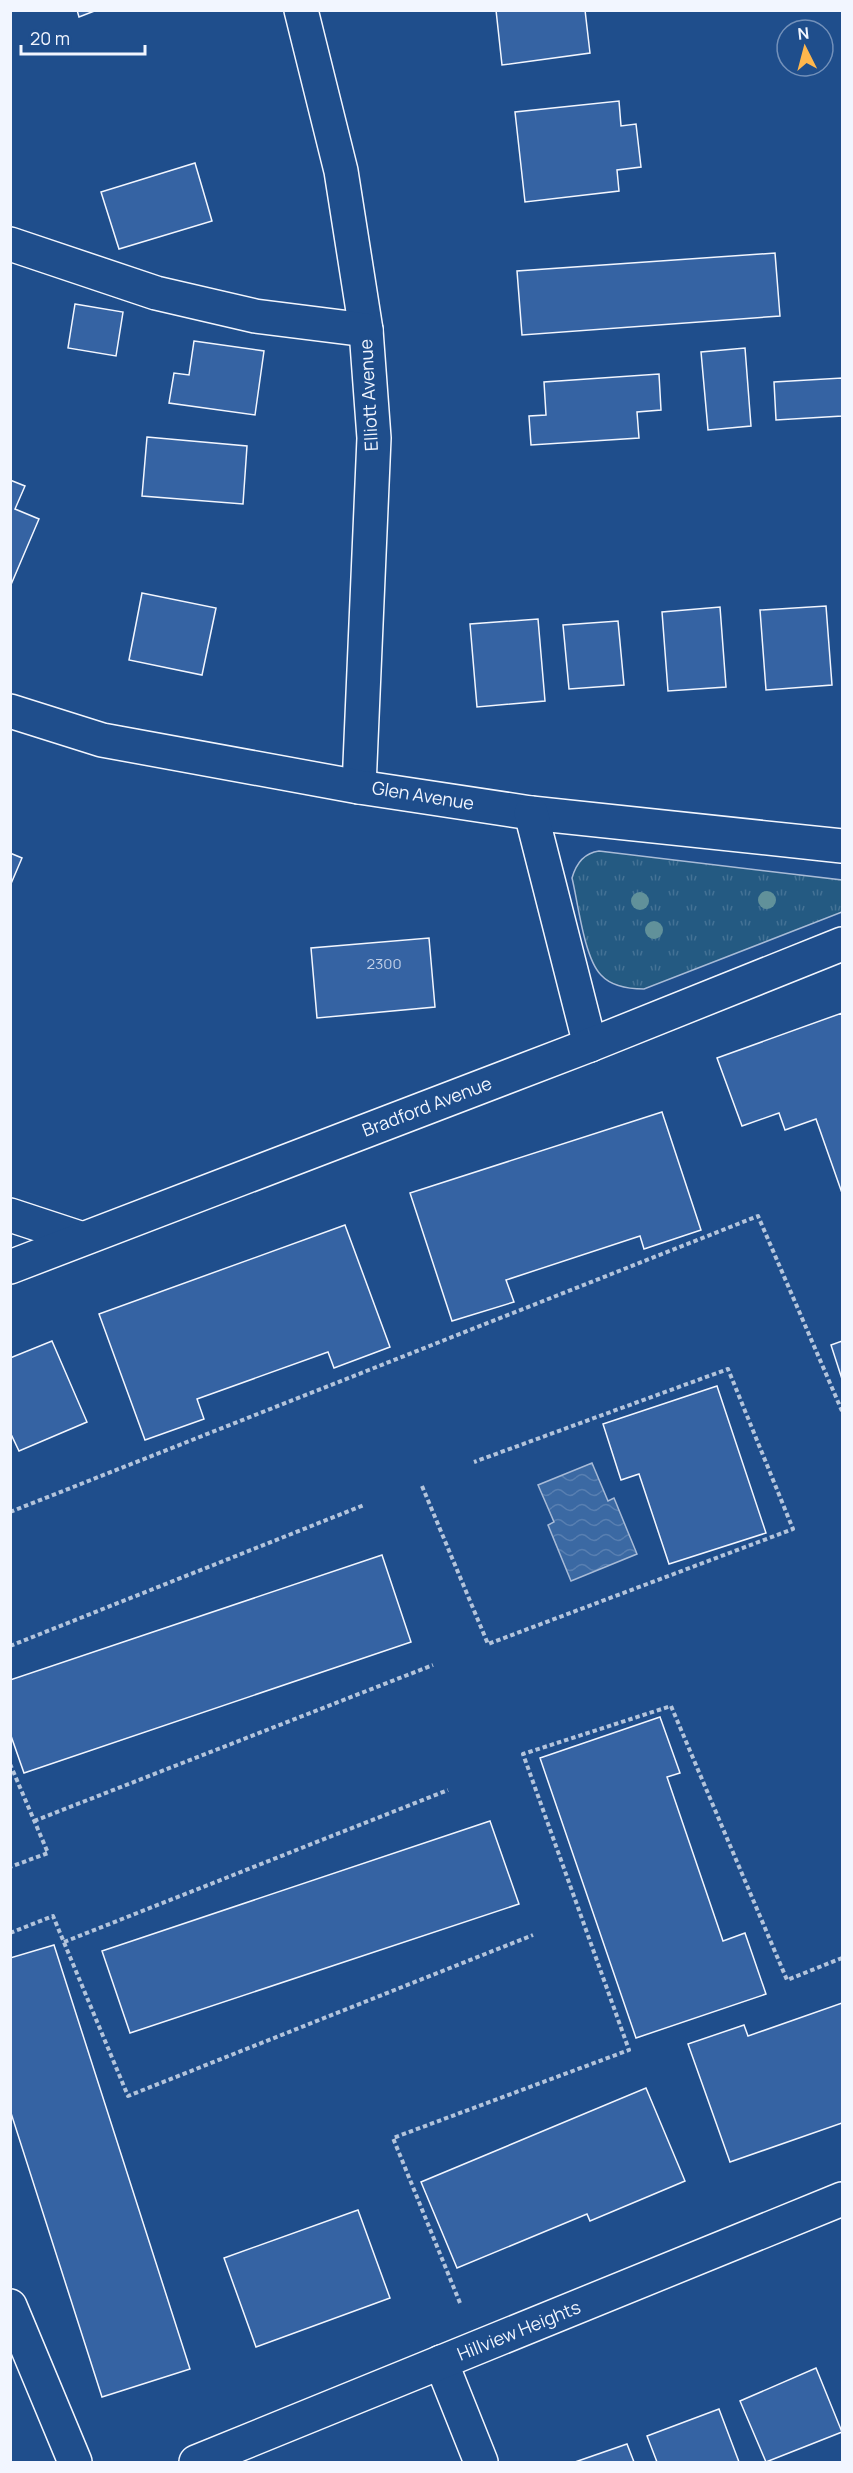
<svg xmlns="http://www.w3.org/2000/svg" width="853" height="2473" font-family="Manrope,sans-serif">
	<defs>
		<pattern id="grass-tufts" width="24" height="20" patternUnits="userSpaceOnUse" patternTransform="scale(1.5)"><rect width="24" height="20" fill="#245a82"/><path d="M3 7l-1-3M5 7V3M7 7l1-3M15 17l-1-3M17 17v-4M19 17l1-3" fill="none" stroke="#447295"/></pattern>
		<pattern id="water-waves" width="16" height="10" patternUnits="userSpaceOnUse" patternTransform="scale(1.5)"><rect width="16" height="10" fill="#3b69a3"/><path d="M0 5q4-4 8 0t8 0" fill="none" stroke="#587fb1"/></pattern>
	</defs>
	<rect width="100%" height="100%" fill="#1f4e8c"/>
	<path fill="url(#grass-tufts)" stroke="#a8bbd7" stroke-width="1.5" d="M599,851L842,880V912L644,989C629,989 612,987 601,975C584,958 578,902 572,878C576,864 584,853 599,851Z"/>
	<path fill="url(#water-waves)" stroke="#a8bbd7" stroke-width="1.5" d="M592,1463L608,1501L614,1498L637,1554L571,1581L548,1525L554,1522L538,1485Z"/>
	<g fill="#3563a3" stroke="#f2f6ff" stroke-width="1.5">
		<path d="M77,10H97L79,17Z"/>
		<path d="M496,10H585L590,53L502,65Z"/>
		<path d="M619,101L621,126L636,124L641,167L617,170L619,191L525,202L515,112Z"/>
		<path d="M195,163L212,221L119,249L101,192Z"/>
		<path d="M775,253L780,316L522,335L517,271Z"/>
		<path d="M75,304L123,312L116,356L68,348Z"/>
		<path d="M194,341L264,351L255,415L169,403L174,373L189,375Z"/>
		<path d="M745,348L751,426L708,430L701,352Z"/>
		<path d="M659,374L661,410L637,412L639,438L531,445L529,416L546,415L544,382Z"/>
		<path d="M842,378V416L776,420L774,382Z"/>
		<path d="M147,437L247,446L243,504L142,496Z"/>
		<path d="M10,480L25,486L15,509L39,519L10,587Z"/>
		<path d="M142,593L216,608L202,675L129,660Z"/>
		<path d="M826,606L832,685L766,690L760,610Z"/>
		<path d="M720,607L726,687L668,691L662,612Z"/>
		<path d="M538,619L545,701L477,707L470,624Z"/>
		<path d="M618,621L624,685L569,689L563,625Z"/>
		<path d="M10,853L22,858L10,886Z"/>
		<path d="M429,938L435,1007L317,1018L311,948Z"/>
		<path d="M842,1013V1193L816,1119L785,1130L779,1113L742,1126L717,1058Z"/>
		<path d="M662,1112L701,1230L644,1249L640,1236L506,1280L514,1302L452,1321L410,1193Z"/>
		<path d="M345,1225L390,1347L334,1368L328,1352L197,1399L204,1419L145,1440L99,1314Z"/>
		<path d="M52,1341L87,1422L19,1451L10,1432V1358Z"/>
		<path d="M842,1341V1379L831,1345Z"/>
		<path d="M717,1386L766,1533L669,1564L639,1474L621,1480L603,1424Z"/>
		<path d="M382,1555L411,1642L24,1773L10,1733V1680Z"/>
		<path d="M660,1717L680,1773L667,1777L723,1941L745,1933L766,1994L636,2038L540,1758Z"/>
		<path d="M490,1821L519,1904L130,2033L102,1951Z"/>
		<path d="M54,1945L190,2369L102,2397L10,2110V1958Z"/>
		<path d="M842,2003V2123L730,2162L688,2044L744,2025L748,2036Z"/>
		<path d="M646,2088L685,2181L590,2221L587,2214L457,2268L421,2182Z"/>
		<path d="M358,2210L390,2298L256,2347L224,2258Z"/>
		<path d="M816,2368L842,2432L766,2462L740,2401Z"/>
		<path d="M719,2409L739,2462H657L647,2436Z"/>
		<path d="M627,2444L634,2462H575Z"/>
	</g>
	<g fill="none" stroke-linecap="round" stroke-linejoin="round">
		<g stroke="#f2f6ff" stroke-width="36">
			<g id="minor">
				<path d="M301,10L341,171L366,330L374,438L359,787"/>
				<path d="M10,244L156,293L255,316L366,330"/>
				<path d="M10,711L102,740L359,787L531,813L842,846"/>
				<path d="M531,813L590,1045"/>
				<path d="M10,1215L80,1238"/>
				<path d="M10,1267L590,1045L842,944"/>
				<path d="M10,2306L75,2462"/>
				<path d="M441,2362L481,2462"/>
				<path d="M196,2462L842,2199"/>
			</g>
		</g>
		<g stroke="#b3c4dc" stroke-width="4" stroke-dasharray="4.5 3" stroke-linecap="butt">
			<path d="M422,1486L488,1644L793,1529L728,1369L474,1462"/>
			<path d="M10,1512L758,1216L842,1411"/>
			<path d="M10,1646L364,1505"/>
			<path d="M10,1764L48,1853L10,1867"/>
			<path d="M34,1821L433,1665"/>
			<path d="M10,1933L53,1916L128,2096L533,1935"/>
			<path d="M64,1942L448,1790"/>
			<path d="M460,2303L393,2138L629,2050L523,1754L671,1706L787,1980L842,1958"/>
		</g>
		<use href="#minor" stroke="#1f4e8c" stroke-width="33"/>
	</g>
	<g fill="#61919a">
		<circle cx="767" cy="900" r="9"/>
		<circle cx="640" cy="901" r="9"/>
		<circle cx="654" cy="930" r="9"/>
	</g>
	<g text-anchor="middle" stroke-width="4.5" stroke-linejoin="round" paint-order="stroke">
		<g font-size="15" fill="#c3d1e8">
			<text x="384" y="969">2300</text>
		</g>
		<g font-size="18" fill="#f2f6ff" stroke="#1f4e8c">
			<text transform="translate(369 395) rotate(-93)" y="6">Elliott Avenue</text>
			<text transform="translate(423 796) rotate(9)" y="6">Glen Avenue</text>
			<text transform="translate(427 1107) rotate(-21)" y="6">Bradford Avenue</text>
			<text transform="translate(519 2331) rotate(-22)" y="6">Hillview Heights</text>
		</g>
	</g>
	<rect width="853" height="2473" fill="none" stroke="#f2f6ff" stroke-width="24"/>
	<g transform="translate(805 48) rotate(354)"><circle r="28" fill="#1f4e8c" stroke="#7391ba" stroke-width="1.5"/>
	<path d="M0-4.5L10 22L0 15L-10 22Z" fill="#ffb74d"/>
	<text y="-9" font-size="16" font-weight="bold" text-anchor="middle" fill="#f2f6ff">N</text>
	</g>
	<path d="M21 45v9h124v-9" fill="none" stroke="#f2f6ff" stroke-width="3"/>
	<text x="30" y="45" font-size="18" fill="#f2f6ff" stroke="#1f4e8c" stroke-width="4.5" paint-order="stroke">20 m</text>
</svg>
